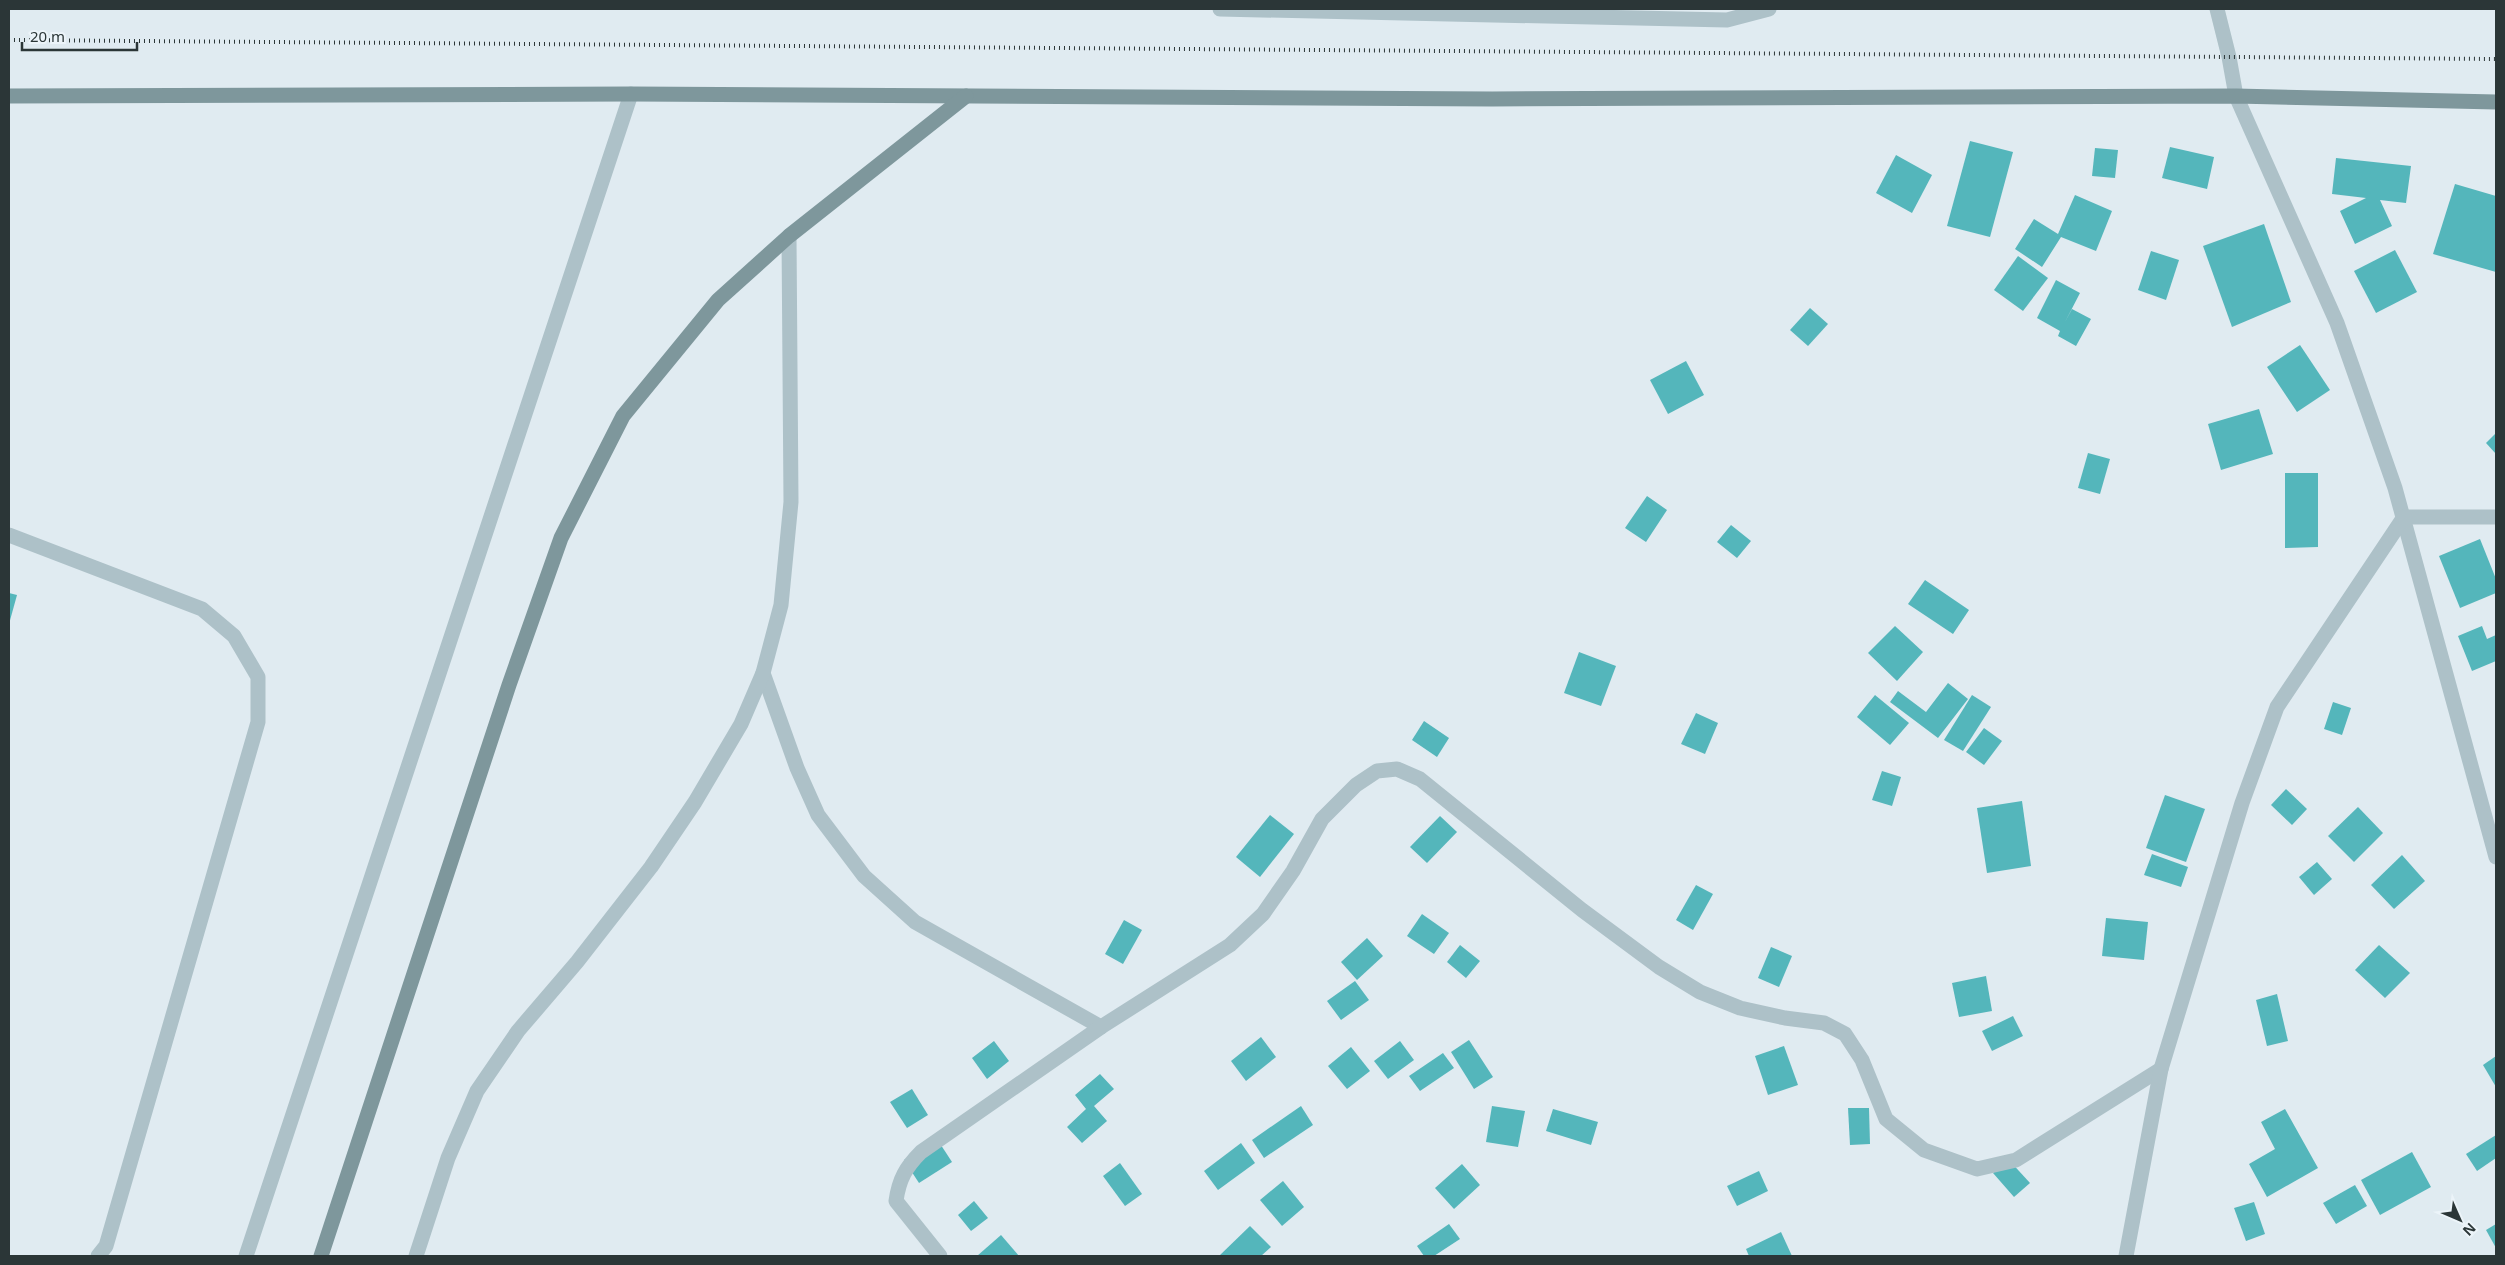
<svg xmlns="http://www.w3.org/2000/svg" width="2505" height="1265" font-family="'Noto Sans',sans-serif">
	<rect width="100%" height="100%" fill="#e0ebf1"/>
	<g fill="#54b6bb">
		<path d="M1970,141L2013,152L1990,237L1947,226Z"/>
		<path d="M2170,147L2214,157L2207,189L2162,178Z"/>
		<path d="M2095,148L2118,150L2115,178L2092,176Z"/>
		<path d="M1896,155L1932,175L1912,213L1876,193Z"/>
		<path d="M2336,158L2411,166L2406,203L2380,200L2392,226L2355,244L2340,211L2366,198L2332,194Z"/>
		<path d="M2455,184L2496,196V272L2433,254Z"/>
		<path d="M2075,195L2112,211L2096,251L2061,237L2042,267L2015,249L2034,219L2058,234Z"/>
		<path d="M2264,224L2291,302L2232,327L2203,246Z"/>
		<path d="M2395,250L2417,292L2376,313L2354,271Z"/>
		<path d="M2151,251L2179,260L2166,300L2138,290Z"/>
		<path d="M2018,256L2048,278L2023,311L1994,290Z"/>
		<path d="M2056,280L2080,293L2065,322L2072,309L2091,319L2076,346L2058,336L2060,331L2037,318Z"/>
		<path d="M1810,308L1828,324L1808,346L1790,330Z"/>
		<path d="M2300,345L2330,390L2297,412L2267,367Z"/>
		<path d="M1686,361L1704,395L1668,414L1650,380Z"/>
		<path d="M2259,409L2273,454L2221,470L2208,424Z"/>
		<path d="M2496,433V454L2486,443Z"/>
		<path d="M2088,453L2110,459L2100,494L2078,488Z"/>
		<path d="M2285,473H2318V547L2285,548Z"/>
		<path d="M1647,496L1667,510L1646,542L1625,528Z"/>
		<path d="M1731,525L1751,541L1737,558L1717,542Z"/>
		<path d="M2480,539L2496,579V593L2460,608L2439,556Z"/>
		<path d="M1925,580L1969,610L1953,634L1908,604Z"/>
		<path d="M9,593L17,595L9,624Z"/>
		<path d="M1895,626L1923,652L1897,681L1868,653Z"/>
		<path d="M2482,626L2487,639L2496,635V661L2472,671L2458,636Z"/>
		<path d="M1579,652L1616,666L1601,706L1564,693Z"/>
		<path d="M1948,683L1968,699L1938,738L1890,702L1898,691L1926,712Z"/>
		<path d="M1875,695L1909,723L1890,745L1857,717Z"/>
		<path d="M1972,695L1991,707L1963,751L1944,740Z"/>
		<path d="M2333,702L2351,708L2342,735L2324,729Z"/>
		<path d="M1696,713L1718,723L1705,754L1681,744Z"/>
		<path d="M1424,721L1449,738L1437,757L1412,740Z"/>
		<path d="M1984,728L2002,741L1984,765L1966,752Z"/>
		<path d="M1882,771L1901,777L1892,806L1872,800Z"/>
		<path d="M2286,789L2307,809L2292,825L2271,805Z"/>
		<path d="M2165,795L2205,809L2186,862L2146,848Z"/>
		<path d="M2022,801L2031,866L1987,873L1977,808Z"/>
		<path d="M2358,807L2383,833L2354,862L2328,836Z"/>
		<path d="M1270,815L1294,834L1260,877L1236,857Z"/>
		<path d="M1440,816L1457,832L1427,863L1410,847Z"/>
		<path d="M2152,854L2188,867L2181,887L2144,875Z"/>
		<path d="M2402,855L2425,881L2394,909L2371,885Z"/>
		<path d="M2317,862L2332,879L2314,895L2299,877Z"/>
		<path d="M1696,885L1713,894L1693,930L1676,920Z"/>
		<path d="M1422,914L1449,933L1434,954L1407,936Z"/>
		<path d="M2106,918L2148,922L2144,960L2102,956Z"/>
		<path d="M1124,920L1142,930L1123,964L1105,954Z"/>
		<path d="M1367,938L1383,956L1357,980L1341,962Z"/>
		<path d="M1460,945L1480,961L1466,978L1447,962Z"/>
		<path d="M2379,945L2410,973L2385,998L2355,970Z"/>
		<path d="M1771,947L1792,956L1779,987L1758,978Z"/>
		<path d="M1986,976L1992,1011L1959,1017L1952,983Z"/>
		<path d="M1355,981L1369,1000L1341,1020L1327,1001Z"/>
		<path d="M2277,994L2288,1041L2267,1046L2256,1000Z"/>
		<path d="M2013,1016L2023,1036L1992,1051L1982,1031Z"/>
		<path d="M1261,1037L1276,1057L1246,1081L1231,1061Z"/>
		<path d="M1469,1040L1493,1077L1474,1089L1451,1052Z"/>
		<path d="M994,1041L1009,1061L987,1079L972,1058Z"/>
		<path d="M1400,1041L1414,1060L1388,1079L1374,1061Z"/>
		<path d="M1784,1046L1798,1085L1768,1095L1755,1056Z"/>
		<path d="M1351,1047L1370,1071L1347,1089L1328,1066Z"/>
		<path d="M1443,1053L1454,1068L1420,1091L1409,1076Z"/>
		<path d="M2496,1056V1087L2483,1065Z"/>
		<path d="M1100,1074L1114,1089L1094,1106L1107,1121L1082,1143L1067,1127L1086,1109L1075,1095Z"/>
		<path d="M912,1089L928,1115L907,1128L890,1102Z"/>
		<path d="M1301,1106L1313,1125L1264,1158L1252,1140Z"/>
		<path d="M1492,1106L1525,1111L1518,1147L1486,1142Z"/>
		<path d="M1848,1108H1869L1870,1144L1850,1145Z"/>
		<path d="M1553,1109L1598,1122L1591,1145L1546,1131Z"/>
		<path d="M2285,1109L2318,1168L2267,1197L2249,1164L2275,1149L2261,1122Z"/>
		<path d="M2496,1135V1158L2477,1171L2466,1154Z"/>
		<path d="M937,1139L952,1162L919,1183L904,1160Z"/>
		<path d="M1241,1143L1255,1163L1218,1190L1204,1171Z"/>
		<path d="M2412,1152L2431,1187L2380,1215L2361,1180Z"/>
		<path d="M2008,1159L2030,1183L2014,1197L1993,1173Z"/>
		<path d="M1120,1163L1142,1194L1125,1206L1103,1176Z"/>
		<path d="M1462,1164L1480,1185L1454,1209L1435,1188Z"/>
		<path d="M1759,1171L1768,1191L1737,1206L1727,1186Z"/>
		<path d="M1283,1181L1304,1207L1282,1226L1260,1200Z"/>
		<path d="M2355,1185L2367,1206L2336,1224L2323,1203Z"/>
		<path d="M974,1201L988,1218L971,1231L958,1215Z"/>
		<path d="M2254,1202L2265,1234L2246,1241L2234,1208Z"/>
		<path d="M1449,1224L1460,1239L1434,1256H1424L1417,1246Z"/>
		<path d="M2496,1224V1248L2486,1230Z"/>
		<path d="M1250,1226L1271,1247L1261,1256H1219Z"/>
		<path d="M1781,1232L1792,1256H1749L1746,1249Z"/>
		<path d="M1001,1235L1019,1256H977Z"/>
	</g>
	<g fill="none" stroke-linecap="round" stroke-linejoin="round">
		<g stroke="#adc1c8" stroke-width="15">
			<path d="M1220,9L1727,20L1769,9"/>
			<path d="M9,535L202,609L234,636L258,677V722L106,1246L98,1256"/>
		</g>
		<g stroke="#adc1c8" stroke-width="15">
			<path d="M2217,9L2229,57L2236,96L2337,323L2395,488L2496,857"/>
			<path d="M763,673L797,768L818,815L864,876L915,922L1101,1027"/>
			<path d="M246,1256L631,94"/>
			<path d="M416,1256L448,1158L477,1091L518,1031L577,962L651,867L695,802L741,724L763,673L781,605L791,502L789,236"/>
			<path d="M940,1256L896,1201C899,1179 906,1167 921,1152L1101,1027L1230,945L1263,914L1293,871L1322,819L1356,785L1377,771L1397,769L1420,779L1582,910L1659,967L1700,992L1740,1008L1785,1018L1824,1023L1845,1034L1862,1060L1886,1119L1924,1150L1977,1169L2016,1160L2161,1069"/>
			<path d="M2126,1256L2161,1069L2242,803L2277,707L2404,517H2496"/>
		</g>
		<g stroke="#7e979c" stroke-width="15">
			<path d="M9,96L631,94L1492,99L2236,96L2496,102"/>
			<path d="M321,1256L509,685L561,538L623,416L718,300L789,236L966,96"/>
		</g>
		<path stroke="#2b3637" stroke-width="4" stroke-dasharray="1 4" stroke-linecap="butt" d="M9,40L2496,59"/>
	</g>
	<rect width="2505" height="1265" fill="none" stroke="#2b3637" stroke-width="20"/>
	<g transform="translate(2460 1220) rotate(135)" stroke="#ecf4f9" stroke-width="4" paint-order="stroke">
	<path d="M0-4L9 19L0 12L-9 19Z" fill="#2b3637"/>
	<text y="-8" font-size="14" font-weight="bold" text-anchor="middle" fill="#2b3637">N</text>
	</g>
	<path d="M22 42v8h115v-8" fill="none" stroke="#2b3637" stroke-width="2.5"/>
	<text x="30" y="42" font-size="15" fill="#2b3637" stroke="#ecf4f9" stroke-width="4" paint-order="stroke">20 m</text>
</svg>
